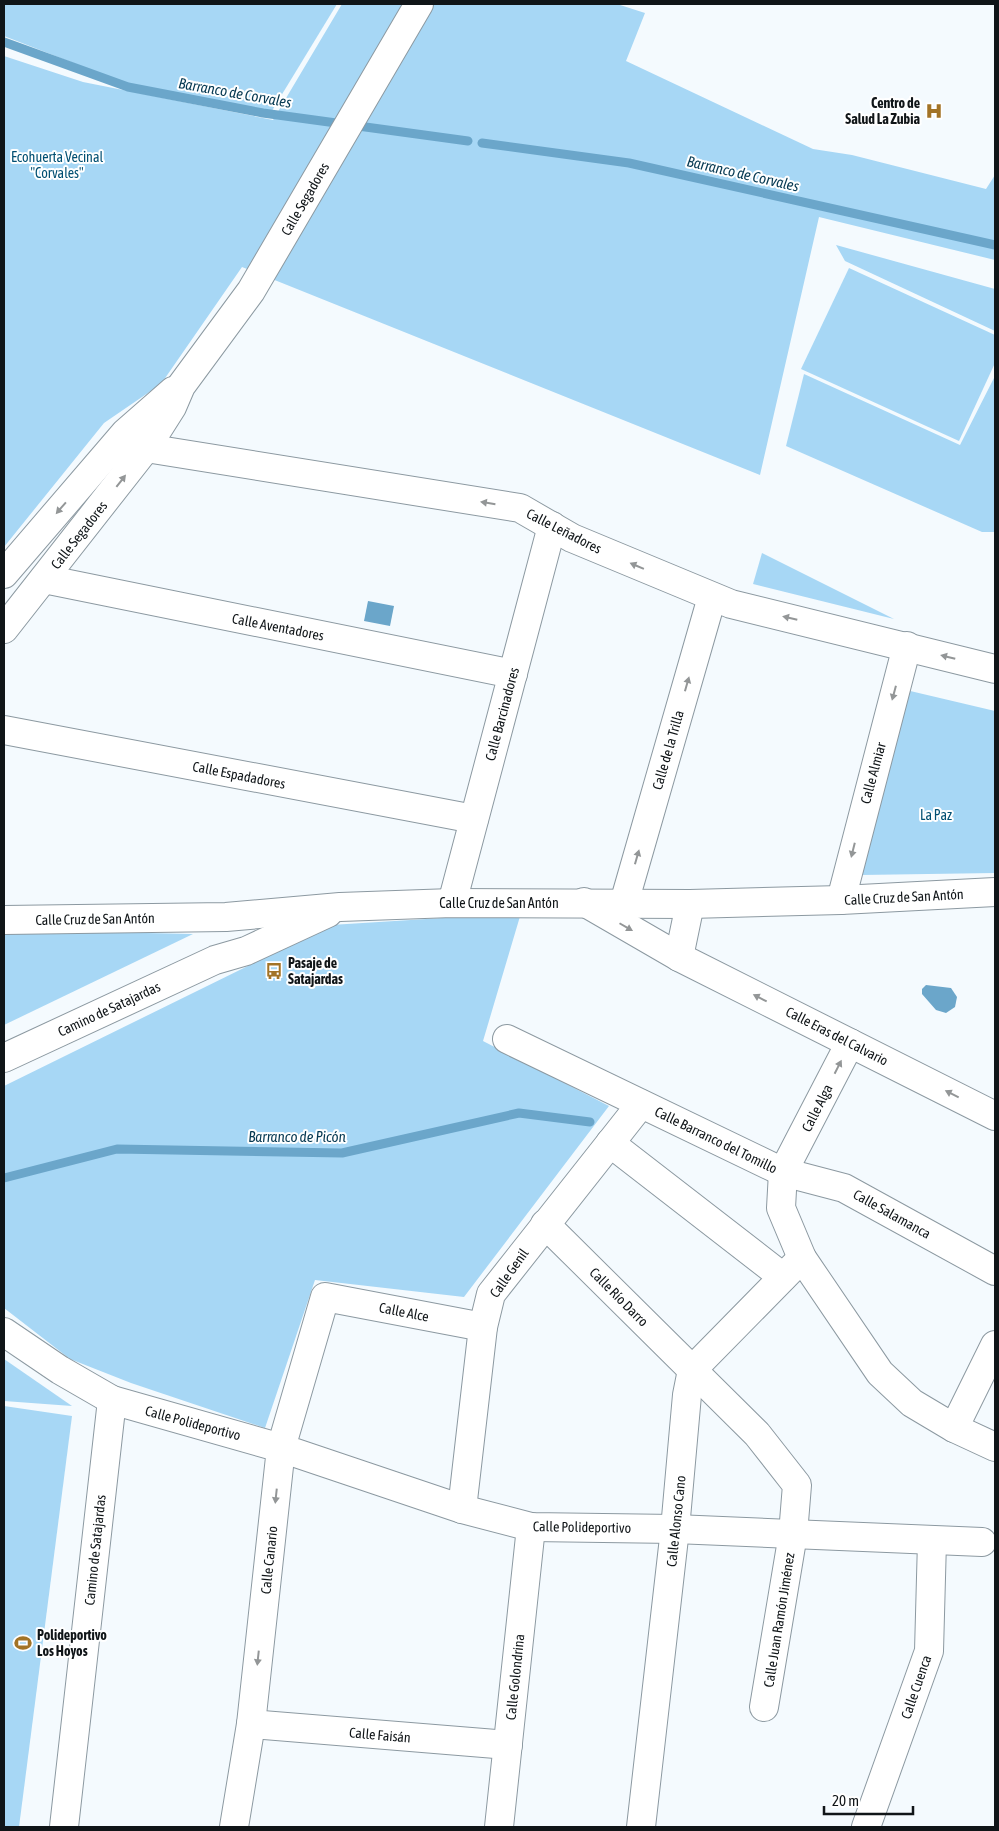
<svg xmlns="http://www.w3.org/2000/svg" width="999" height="1831" font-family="'Asap Condensed',sans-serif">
	<rect width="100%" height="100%" fill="#f4fafe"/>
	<g fill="#a7d7f5">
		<path d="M4,4H337L270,114L130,85L4,36Z"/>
		<path d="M342,4H617L645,13L626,61L813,149L852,155L986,189L995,175V260L819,217L760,475L242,267L161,384L104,423L4,547V56L83,82L273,120Z"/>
		<path d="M836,245L995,289V331L845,261Z"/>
		<path d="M849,268L995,335V363L959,441L801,369Z"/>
		<path d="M804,374L960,445L995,376V532H982L786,446Z"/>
		<path d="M762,553L894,619L753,584Z"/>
		<path d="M906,690L995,711V873L861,875Z"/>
		<path d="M521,913L483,1041L609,1106L464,1297L315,1280L265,1428L131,1383L70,1359L4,1308V1086L331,925Z"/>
		<path d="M4,930L193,934L4,1025Z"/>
		<path d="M4,1359L72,1406L4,1401Z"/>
		<path d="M4,1406L72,1416L19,1827H4Z"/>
	</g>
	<g fill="#6ba6ca">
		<path d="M368,601L394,606L390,626L364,621Z"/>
		<path d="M926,985L951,988L957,997L955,1007L946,1013L936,1010L922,994V989Z"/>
	</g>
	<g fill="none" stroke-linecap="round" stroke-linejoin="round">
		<g stroke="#6ba6ca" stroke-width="9">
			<path d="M4,42L128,87L263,113L468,141"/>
			<path d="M482,143L629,163L995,245"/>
			<path d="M4,1178L117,1149L342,1153L519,1113L590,1122"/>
		</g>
		<g stroke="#8c99a1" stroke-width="30">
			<g id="street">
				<path d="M127,435L146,448L520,508L572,538L731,604L995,669"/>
				<path d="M44,579L513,674"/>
				<path d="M4,730L474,819"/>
				<path d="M841,900L907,646"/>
				<path d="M584,902L679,957L995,1116"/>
				<path d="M452,903L552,526"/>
				<path d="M624,903L712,597"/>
				<path d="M679,957L690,904"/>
				<path d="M507,1039L783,1172L844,1188L995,1271"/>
				<path d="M850,1043L783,1172L781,1208L802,1258L880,1373L912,1403L954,1428L995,1447"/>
				<path d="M610,1143L783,1277"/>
				<path d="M545,1224L757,1434L797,1485L793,1534L764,1707"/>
				<path d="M483,1327L325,1297L281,1448L462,1509L531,1527L675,1529L982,1542"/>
				<path d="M954,1428L995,1345"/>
				<path d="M462,1509L483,1327L491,1294L641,1104"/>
				<path d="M251,1724L508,1745"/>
				<path d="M499,1827L531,1527"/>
				<path d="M641,1827L675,1529L687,1395L692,1370L802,1258"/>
				<path d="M866,1827L929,1651L932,1541"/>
			</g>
		</g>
		<g stroke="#8c99a1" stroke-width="30">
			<g id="secondary">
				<path d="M4,574L125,433L173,391"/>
				<path d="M4,629L146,448L172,407L181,386L251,291L419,4"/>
				<path d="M4,920L226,917L340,907L452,903L690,904L841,900L995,892"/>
				<path d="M4,1058L215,960L246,951L328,913"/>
				<path d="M4,1332L60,1370L112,1400L281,1448L251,1724L234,1827"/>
				<path d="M64,1827L112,1400"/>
			</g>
		</g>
		<use href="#street" stroke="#fff" stroke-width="28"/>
		<use href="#secondary" stroke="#fff" stroke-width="28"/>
	</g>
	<defs><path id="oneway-solid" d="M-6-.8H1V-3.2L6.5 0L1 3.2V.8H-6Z" transform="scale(1.25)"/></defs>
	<g fill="#939697">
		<use href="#oneway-solid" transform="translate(121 481) rotate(-52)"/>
		<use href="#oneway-solid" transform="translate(488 503) rotate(-171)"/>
		<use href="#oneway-solid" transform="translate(61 508) rotate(131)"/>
		<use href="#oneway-solid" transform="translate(637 566) rotate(-157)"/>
		<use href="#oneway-solid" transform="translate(790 618) rotate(-167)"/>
		<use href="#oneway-solid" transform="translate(948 657) rotate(-166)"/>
		<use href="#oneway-solid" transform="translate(687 684) rotate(-74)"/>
		<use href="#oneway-solid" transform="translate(894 693) rotate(105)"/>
		<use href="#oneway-solid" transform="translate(853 850) rotate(104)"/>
		<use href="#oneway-solid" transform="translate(637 857) rotate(-74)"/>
		<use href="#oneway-solid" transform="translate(626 927) rotate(30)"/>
		<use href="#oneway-solid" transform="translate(760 998) rotate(-153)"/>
		<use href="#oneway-solid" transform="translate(838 1067) rotate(-63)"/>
		<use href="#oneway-solid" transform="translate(952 1094) rotate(-153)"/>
		<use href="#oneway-solid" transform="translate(276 1496) rotate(96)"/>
		<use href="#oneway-solid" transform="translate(258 1658) rotate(96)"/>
	</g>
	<defs>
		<g id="hospital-bare" transform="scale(1.35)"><path d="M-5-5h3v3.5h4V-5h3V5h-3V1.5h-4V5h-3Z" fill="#a27326" stroke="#fff" stroke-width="2.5" paint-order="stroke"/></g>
		<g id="bus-bare" transform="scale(1.35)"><path d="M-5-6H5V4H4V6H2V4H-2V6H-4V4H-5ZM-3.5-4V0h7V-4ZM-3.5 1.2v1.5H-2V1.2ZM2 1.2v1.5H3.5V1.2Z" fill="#a27326" stroke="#fff" stroke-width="2.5" paint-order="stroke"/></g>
		<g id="stadium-bare" transform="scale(1.35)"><path d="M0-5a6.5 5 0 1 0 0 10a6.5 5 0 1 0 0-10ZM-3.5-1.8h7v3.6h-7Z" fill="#a27326" stroke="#fff" stroke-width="2.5" paint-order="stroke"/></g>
	</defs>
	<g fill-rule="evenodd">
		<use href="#hospital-bare" x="934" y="111"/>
		<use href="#bus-bare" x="274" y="971"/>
		<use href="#stadium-bare" x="23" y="1643"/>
	</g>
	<g text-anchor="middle" stroke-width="4" stroke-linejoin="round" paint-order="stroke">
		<g font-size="14" font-weight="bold" fill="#101518" stroke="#fff" text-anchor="start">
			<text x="920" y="108" text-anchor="end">Centro de<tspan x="920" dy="16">Salud La Zubia</tspan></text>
			<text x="288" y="968">Pasaje de<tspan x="288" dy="16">Satajardas</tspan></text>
			<text x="37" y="1640">Polideportivo<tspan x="37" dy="16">Los Hoyos</tspan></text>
		</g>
		<g font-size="14" fill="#004f72" stroke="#fff">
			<text x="57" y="162">Ecohuerta Vecinal<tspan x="57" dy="16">"Corvales"</tspan></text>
			<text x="936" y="820">La Paz</text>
		</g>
		<g font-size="14" fill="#101518" stroke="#fff">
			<text transform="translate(305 199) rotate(-60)" y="5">Calle Segadores</text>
			<text transform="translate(564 531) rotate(27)" y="5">Calle Leñadores</text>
			<text transform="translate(79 535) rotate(-52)" y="5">Calle Segadores</text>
			<text transform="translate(278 627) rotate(11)" y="5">Calle Aventadores</text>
			<text transform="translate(502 714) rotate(-75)" y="5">Calle Barcinadores</text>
			<text transform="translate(668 750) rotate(-74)" y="5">Calle de la Trilla</text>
			<text transform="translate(873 773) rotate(-75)" y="5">Calle Almiar</text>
			<text transform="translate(239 775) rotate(11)" y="5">Calle Espadadores</text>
			<text transform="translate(904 897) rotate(-3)" y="5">Calle Cruz de San Antón</text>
			<text x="499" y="908">Calle Cruz de San Antón</text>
			<text transform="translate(95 919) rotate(-1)" y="5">Calle Cruz de San Antón</text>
			<text transform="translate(109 1009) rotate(-25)" y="5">Camino de Satajardas</text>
			<text transform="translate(837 1036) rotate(27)" y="5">Calle Eras del Calvario</text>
			<text transform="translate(817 1108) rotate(-63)" y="5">Calle Alga</text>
			<text transform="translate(716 1140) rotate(26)" y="5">Calle Barranco del Tomillo</text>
			<text transform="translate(892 1214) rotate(29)" y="5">Calle Salamanca</text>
			<text transform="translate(509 1273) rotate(-55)" y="5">Calle Genil</text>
			<text transform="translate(619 1297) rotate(45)" y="5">Calle Río Darro</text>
			<text transform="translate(404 1312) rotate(11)" y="5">Calle Alce</text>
			<text transform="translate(193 1423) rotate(15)" y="5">Calle Polideportivo</text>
			<text transform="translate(676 1521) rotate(-84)" y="5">Calle Alonso Cano</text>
			<text transform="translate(582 1527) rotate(1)" y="5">Calle Polideportivo</text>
			<text transform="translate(95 1550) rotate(-84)" y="5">Camino de Satajardas</text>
			<text transform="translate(269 1560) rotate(-84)" y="5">Calle Canario</text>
			<text transform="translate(779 1620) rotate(-81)" y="5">Calle Juan Ramón Jiménez</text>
			<text transform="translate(515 1677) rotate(-84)" y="5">Calle Golondrina</text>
			<text transform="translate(916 1687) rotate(-71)" y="5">Calle Cuenca</text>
			<text transform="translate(380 1735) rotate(5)" y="5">Calle Faisán</text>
		</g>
		<g font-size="15" font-style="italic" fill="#063952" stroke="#fff">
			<text transform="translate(235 93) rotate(10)" y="5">Barranco de Corvales</text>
			<text transform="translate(743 174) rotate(13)" y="5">Barranco de Corvales</text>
			<text x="297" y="1142">Barranco de Picón</text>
		</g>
	</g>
	<rect width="999" height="1831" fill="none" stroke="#101518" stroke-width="10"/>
	<path d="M824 1806v8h89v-8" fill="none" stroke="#101518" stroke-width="2.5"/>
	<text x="832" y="1806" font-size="15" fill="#101518" stroke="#ffffff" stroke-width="4" paint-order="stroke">20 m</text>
</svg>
